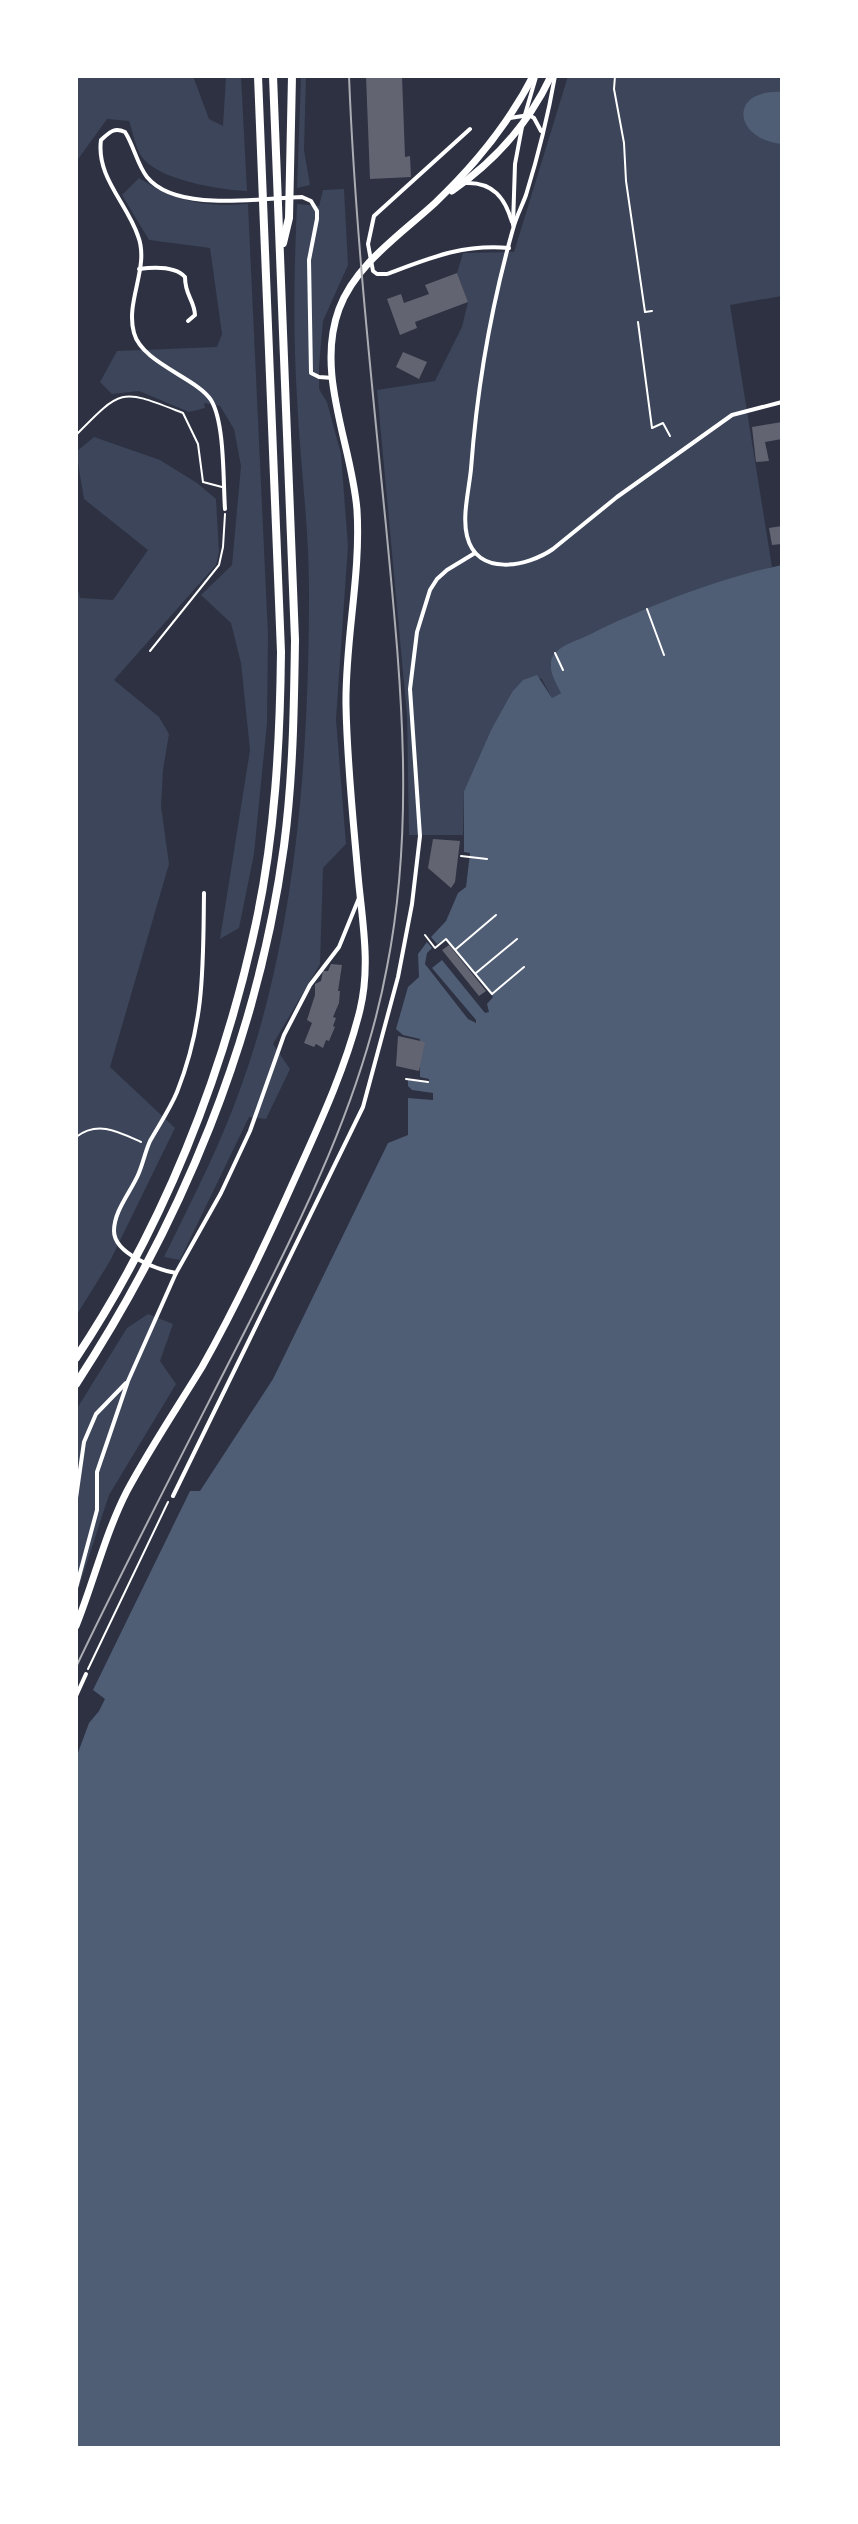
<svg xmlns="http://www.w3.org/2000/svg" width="858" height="2524" font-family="'Open Sans',sans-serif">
	<rect width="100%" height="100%" fill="#2d3142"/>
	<g fill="#3c4559">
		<path d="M76,76H193L209,119L223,126L226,76H241L247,191C220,190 158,180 142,157C135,147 133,132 129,121L107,119L76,162Z"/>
		<path d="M301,76H306L304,150L310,185L297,188Z"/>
		<path d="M568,76H782V296L730,305L772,567L637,613L555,653L550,665L561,693L552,698L541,678L512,692L491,730L464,791L463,835H409L407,716L377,390L435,381L462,327L468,302L457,273L463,253L514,252Z"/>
		<path d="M139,178C177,202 203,207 248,204L268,635L267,723L254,854L239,928L220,939L250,750L241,663L231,623L201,595L232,565L241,466L234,429L220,406L204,403L205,408L189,412L139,391L112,394L100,382L117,351L217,347L222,334L210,248L149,240L122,195Z"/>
		<path d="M344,189L348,265L323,321L319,367V389L327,402L341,454L348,546L336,719L346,844L323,868L320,964L273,1044L290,1069L266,1119L249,1117L180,1260L164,1257C192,1200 222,1142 243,1081C297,929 309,751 309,591C309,527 300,462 297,398C293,333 294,268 297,204L319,206L323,190Z"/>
		<path d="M94,437L160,460L197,483L216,499L219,552L216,565L114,680L159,717L169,734L163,770L161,806L169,864L110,1067L175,1128L110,1261L76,1316V582L80,598L113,600L148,550L84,499L76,452Z"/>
		<path d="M148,1314L173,1324L160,1361L176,1384L109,1495L76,1596V1410L127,1328Z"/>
	</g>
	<g fill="#4f5d75">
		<path d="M782,92V144C734,140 727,89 782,92Z"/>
		<path d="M782,565V2448H76V1758L89,1723L99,1711L105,1699L93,1690L190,1491H200L273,1379L388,1143L408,1135V1098L433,1100V1093L412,1090L408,1086V1080L429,1083V1079L420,1077V1039L403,1035L396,1029L408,987L419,977L418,954L427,942L432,948L427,953L425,964L468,1019L476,1023V1020L432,968L442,960L485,1013L489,1012L487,1004L493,997L446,938L437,944L431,937L446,921L458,893L466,887L470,853L464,852V791L491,730L512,692L523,680L537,675L552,698L561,693C555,681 544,664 556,652C564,644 578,640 589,635C645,607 720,578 782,565Z"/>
	</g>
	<g fill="#626471">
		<path d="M366,76H402L405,157L410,156L411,177L370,179Z"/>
		<path d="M457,273L468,302L415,322L417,328L400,335L387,299L401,294L404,303L429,294L425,285Z"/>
		<path d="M403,352L427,362L419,379L396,367Z"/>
		<path d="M782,422V439L765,442L769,461L756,462L752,427Z"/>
		<path d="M782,526V544L772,545L769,528Z"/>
		<path d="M433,839L460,841L455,882L451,888L428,868Z"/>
		<path d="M449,945L486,991L479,996L442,950Z"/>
		<path d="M331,964L342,965L338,991H340L339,1003L333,1017L336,1018L333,1026L335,1027L329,1041L326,1040L323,1048L316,1044L314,1047L304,1043L312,1023L307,1020L315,995V984L321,981L323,971H328Z"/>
		<path d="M398,1036L425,1042L419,1071L396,1066Z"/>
	</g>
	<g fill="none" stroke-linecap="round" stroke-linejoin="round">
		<g stroke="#fff" stroke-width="2">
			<path d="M615,76L614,89L624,143L626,181L645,312L652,311"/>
			<path d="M638,322L652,428L663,423L670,436"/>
			<path d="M647,609L664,655"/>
			<path d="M150,651L219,565L223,547L225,514"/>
			<path d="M555,653L563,670"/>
			<path d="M461,856L487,859"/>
			<path d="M425,935L435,948L446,939L492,994L524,967"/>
			<path d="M456,949L496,915"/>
			<path d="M476,973L517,939"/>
			<path d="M406,1079L428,1082"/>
			<path d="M76,1137C98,1120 119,1132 141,1142"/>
			<path d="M88,1669L168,1502"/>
		</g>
		<path stroke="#fff" stroke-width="2" d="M76,435C123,387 121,389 183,413L198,444L203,482L222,487"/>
		<g stroke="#fff" stroke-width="4">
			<path d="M555,76C548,116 538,156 526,195C522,206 516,217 513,229C491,307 477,388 471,469C469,490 462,516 467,536C477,577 527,567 553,549L617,497L732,415L782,402"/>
			<path d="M510,118L529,115L534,118L541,131"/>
			<path d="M524,118L536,77"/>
			<path d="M470,129L374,216L368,244L373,271L377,274H387C430,258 462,244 509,248"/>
			<path d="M466,183C493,182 505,198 512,222"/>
			<path d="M513,225L515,164L522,127"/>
			<path d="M139,269C154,267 175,266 185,277C185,296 194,299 195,315L188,321"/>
			<path d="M225,509C223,481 225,423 211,400C197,378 142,363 134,333C125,301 150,267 138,236C127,203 96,177 101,140C110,132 114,127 125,132C134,146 137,164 147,177C176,213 261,198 302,197L311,201L317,211V219L309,260L311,373L319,377L333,378"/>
			<path d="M204,893C203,967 205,1021 177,1092C170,1109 159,1125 150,1141C145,1152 143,1164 138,1175C130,1193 114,1211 114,1231C114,1254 158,1270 176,1273L221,1193L250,1131L284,1035L310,985L339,947L359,898"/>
			<path d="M173,1496L363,1107L398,977L412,904L420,836L410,689L417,632L430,590L437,579L447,570L475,553"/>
			<path d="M76,1498L84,1442L96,1414L126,1383"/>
			<path d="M76,1588L97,1510V1472L128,1381L176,1273"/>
			<path d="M76,1696L86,1674"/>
		</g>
		<g stroke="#fff" stroke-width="7">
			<path d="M452,191C495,161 529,123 551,76"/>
			<path d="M76,1626C94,1581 105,1534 127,1491C150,1448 177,1408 202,1367C237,1305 267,1241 296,1176C320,1123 346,1067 360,1010C371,965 362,920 358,875C353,818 347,762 346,705C345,640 361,575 357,510C352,445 315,374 339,309C356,264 400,235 435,203C475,165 508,125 533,76"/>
		</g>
		<g stroke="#fff" stroke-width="8">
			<path d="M283,243L289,218L292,76"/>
			<path d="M76,1358C163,1227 223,1077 256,923C275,835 280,743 281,652L258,76"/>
			<path d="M76,1384C182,1221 258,1039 284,846C293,778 294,709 295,640L273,76"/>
		</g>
		<path stroke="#abadb3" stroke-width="2" d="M76,1667C130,1554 188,1443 245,1331C304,1214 363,1097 387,967C416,819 400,674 386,526C371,376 355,226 349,76"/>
	</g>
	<rect width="858" height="2524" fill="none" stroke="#ffffff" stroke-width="156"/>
</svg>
